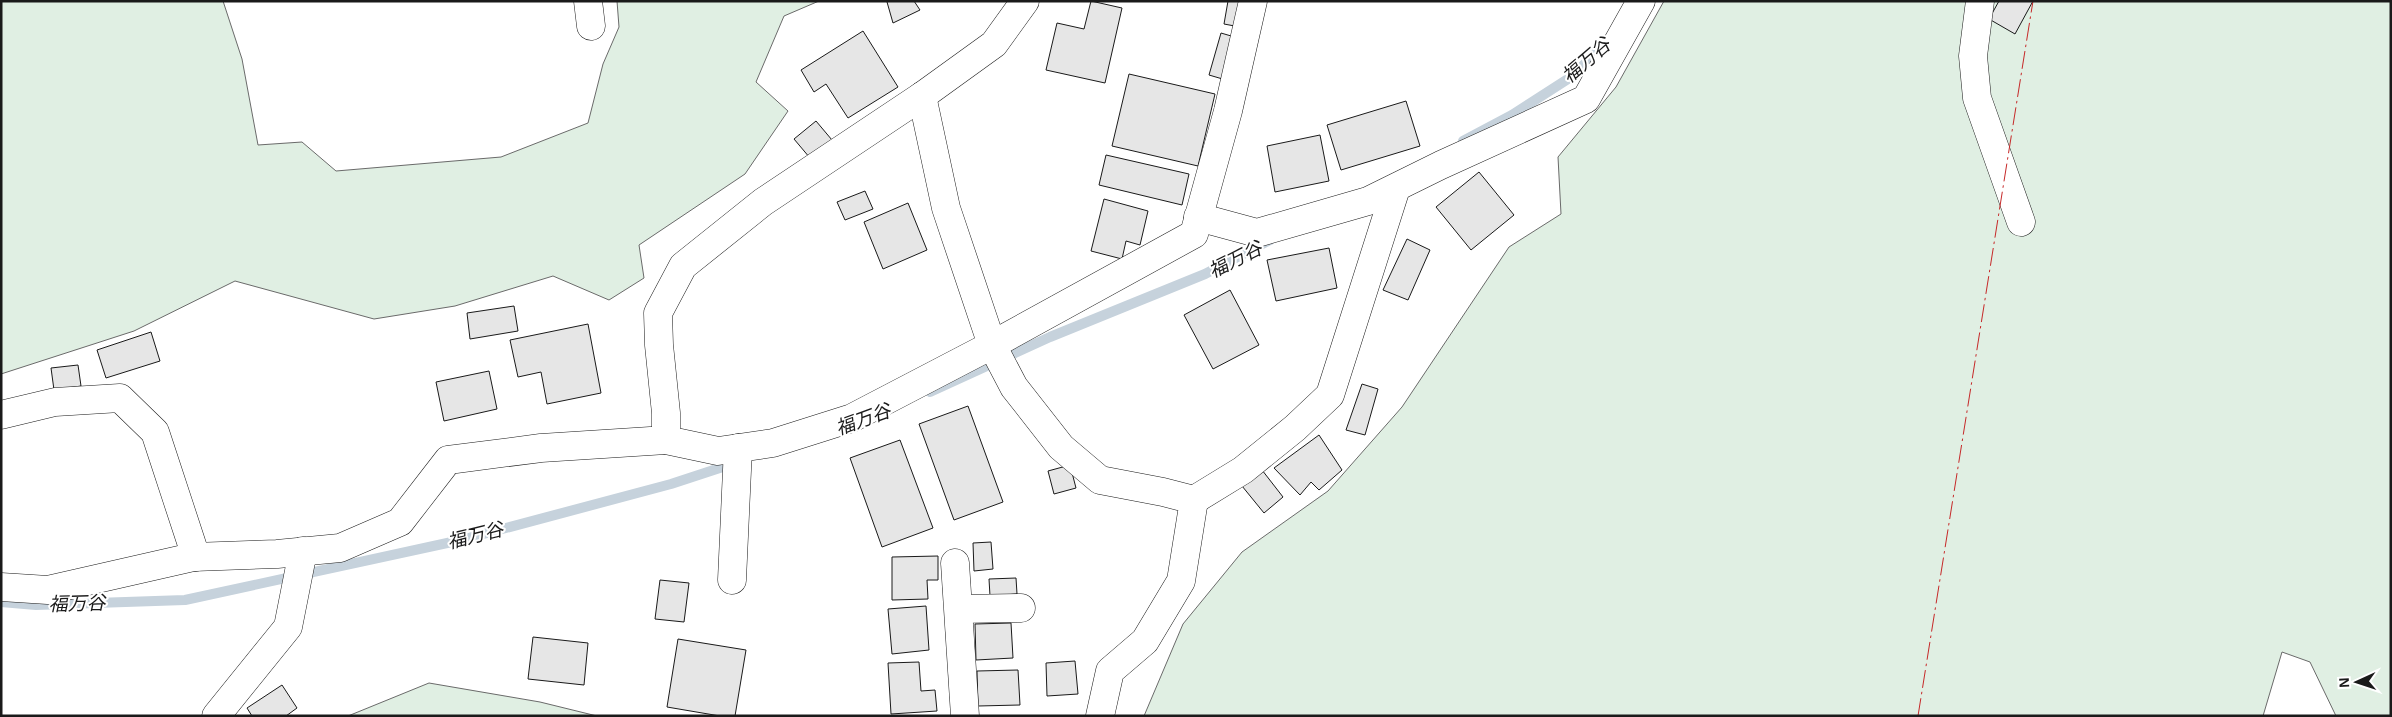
<svg xmlns="http://www.w3.org/2000/svg" width="2392" height="717" font-family="Helvetica,'Noto Sans JP',sans-serif">
	<rect width="100%" height="100%" fill="#fff"/>
	<g fill="#e0efe3" stroke="#6a6a6a">
		<path d="M1,1H223L242,59L258,145L302,142L336,171L501,157L588,123L603,64L619,27L617,1H819L784,16L756,82L788,111L745,174L639,245L644,278L609,300L553,276L455,306L374,319L235,281L134,331L1,374Z"/>
		<path d="M1664,1H2391V716H2336L2310,662L2282,652L2263,716H1144L1183,624L1242,552L1328,491L1402,407L1509,247L1561,214L1558,157L1616,87Z"/>
		<path d="M429,683L540,702L597,716H348Z"/>
	</g>
	<g fill="none" stroke-linecap="round" stroke-linejoin="round">
		<g stroke="#c6d2dc" stroke-width="10">
			<path d="M1463,141L1512,115L1571,77L1605,44"/>
			<path d="M930,392L1050,337L1205,274L1270,240"/>
			<path d="M1,602L36,605L185,600L461,540L671,484L735,463"/>
		</g>
	</g>
	<g fill="#e6e6e6" stroke="#1a1a1a">
		<path d="M889,1H914L920,10L893,23L887,2Z"/>
		<path d="M1091,1L1122,8L1105,83L1046,70L1057,23L1084,29Z"/>
		<path d="M1228,1H1245L1240,27L1224,24Z"/>
		<path d="M1999,1H2033L2015,34L1989,19Z"/>
		<path d="M863,31L898,87L848,118L826,84L814,92L801,70Z"/>
		<path d="M1221,33L1238,38L1226,80L1209,75Z"/>
		<path d="M1129,74L1215,94L1198,166L1112,146Z"/>
		<path d="M1406,101L1420,146L1341,170L1327,125Z"/>
		<path d="M816,121L832,140L810,158L794,139Z"/>
		<path d="M1320,135L1329,181L1275,192L1267,146Z"/>
		<path d="M1106,155L1189,174L1182,205L1099,185Z"/>
		<path d="M1479,172L1514,215L1471,250L1436,207Z"/>
		<path d="M865,191L873,209L845,220L837,202Z"/>
		<path d="M1104,199L1148,211L1140,245L1126,241L1122,259L1091,251Z"/>
		<path d="M908,203L927,250L883,269L864,222Z"/>
		<path d="M1407,239L1430,250L1408,300L1383,290Z"/>
		<path d="M1329,248L1337,288L1276,301L1267,260Z"/>
		<path d="M1230,290L1259,345L1213,369L1184,315Z"/>
		<path d="M514,306L518,331L470,339L467,313Z"/>
		<path d="M588,324L601,393L547,404L541,372L518,377L510,340Z"/>
		<path d="M151,332L160,361L106,378L97,350Z"/>
		<path d="M78,365L81,386L54,390L51,368Z"/>
		<path d="M489,371L497,409L444,421L436,382Z"/>
		<path d="M1362,384L1378,389L1365,435L1346,430Z"/>
		<path d="M968,406L1003,502L954,520L919,424Z"/>
		<path d="M1319,435L1342,470L1319,490L1311,482L1300,495L1274,468Z"/>
		<path d="M900,440L933,528L882,547L850,458Z"/>
		<path d="M1070,465L1076,488L1054,494L1048,471Z"/>
		<path d="M1262,470L1283,497L1264,513L1242,486Z"/>
		<path d="M991,542L993,569L974,571L973,543Z"/>
		<path d="M938,556V580H927L928,599L892,600V557Z"/>
		<path d="M1016,578L1017,594L990,596L989,579Z"/>
		<path d="M660,580L689,583L684,622L655,619Z"/>
		<path d="M926,606L929,650L892,654L888,609Z"/>
		<path d="M1011,623L1013,658L976,660L975,624Z"/>
		<path d="M533,637L588,643L584,685L528,679Z"/>
		<path d="M678,639L746,650L735,716H720L667,707Z"/>
		<path d="M1075,661L1078,694L1047,696L1046,663Z"/>
		<path d="M919,662L921,691L935,690L937,711L891,714L888,663Z"/>
		<path d="M1018,670L1020,705L978,706L977,671Z"/>
		<path d="M282,685L297,708L286,716H252L247,708Z"/>
	</g>
	<g fill="none" stroke-linecap="round" stroke-linejoin="round">
		<g stroke="#1a1a1a" stroke-width="29">
			<g id="minor">
				<path d="M588,1L591,26"/>
				<path d="M1980,1L1973,56L1977,98L2021,222"/>
				<path d="M1198,217L1257,233L1368,201L1441,165L1586,99L1641,1"/>
				<path d="M1,415L55,402L120,398L155,432L196,557"/>
				<path d="M666,440L718,451L773,443L852,418L992,345L946,208L922,96"/>
				<path d="M1194,500L1243,470L1295,428L1330,395L1396,188"/>
				<path d="M955,563L965,716"/>
				<path d="M732,580L738,448"/>
				<path d="M1,587L48,590L193,557L277,554L340,548L400,522L448,460L541,448L666,440V413L659,345L658,313L683,266L763,202L922,96L994,44L1025,1"/>
				<path d="M959,609L1021,608"/>
				<path d="M216,716L288,627L303,551"/>
				<path d="M1100,716L1110,671L1145,641L1181,581L1194,500L1163,492L1100,480L1061,447L1014,387L992,345L1194,234L1228,111L1253,1"/>
			</g>
		</g>
		<use href="#minor" stroke="#fff" stroke-width="28"/>
		<path stroke="#c62828" stroke-width="1" stroke-dasharray="18 4 2.5 4" stroke-linecap="butt" d="M1918,716L2033,1"/>
	</g>
	<g text-anchor="middle" stroke-width="4" stroke-linejoin="round" paint-order="stroke">
		<g font-size="19" font-style="italic" fill="#1a1a1a" stroke="#fff">
			<text transform="translate(1586 60) rotate(-41)" y="7">福万谷</text>
			<text transform="translate(1235 259) rotate(-27)" y="7">福万谷</text>
			<text transform="translate(863 419) rotate(-20)" y="7">福万谷</text>
			<text transform="translate(475 535) rotate(-14)" y="7">福万谷</text>
			<text transform="translate(77 603) rotate(-2)" y="7">福万谷</text>
		</g>
	</g>
	<rect width="2392" height="717" fill="none" stroke="#1a1a1a" stroke-width="5"/>
	<g transform="translate(2357 682) rotate(267)" stroke="#ffffff" stroke-width="4" paint-order="stroke">
	<path d="M0-4L9 19L0 12L-9 19Z" fill="#1a1a1a"/>
	<text y="-8" font-size="14" font-weight="bold" text-anchor="middle" fill="#1a1a1a">N</text>
	</g>
</svg>
